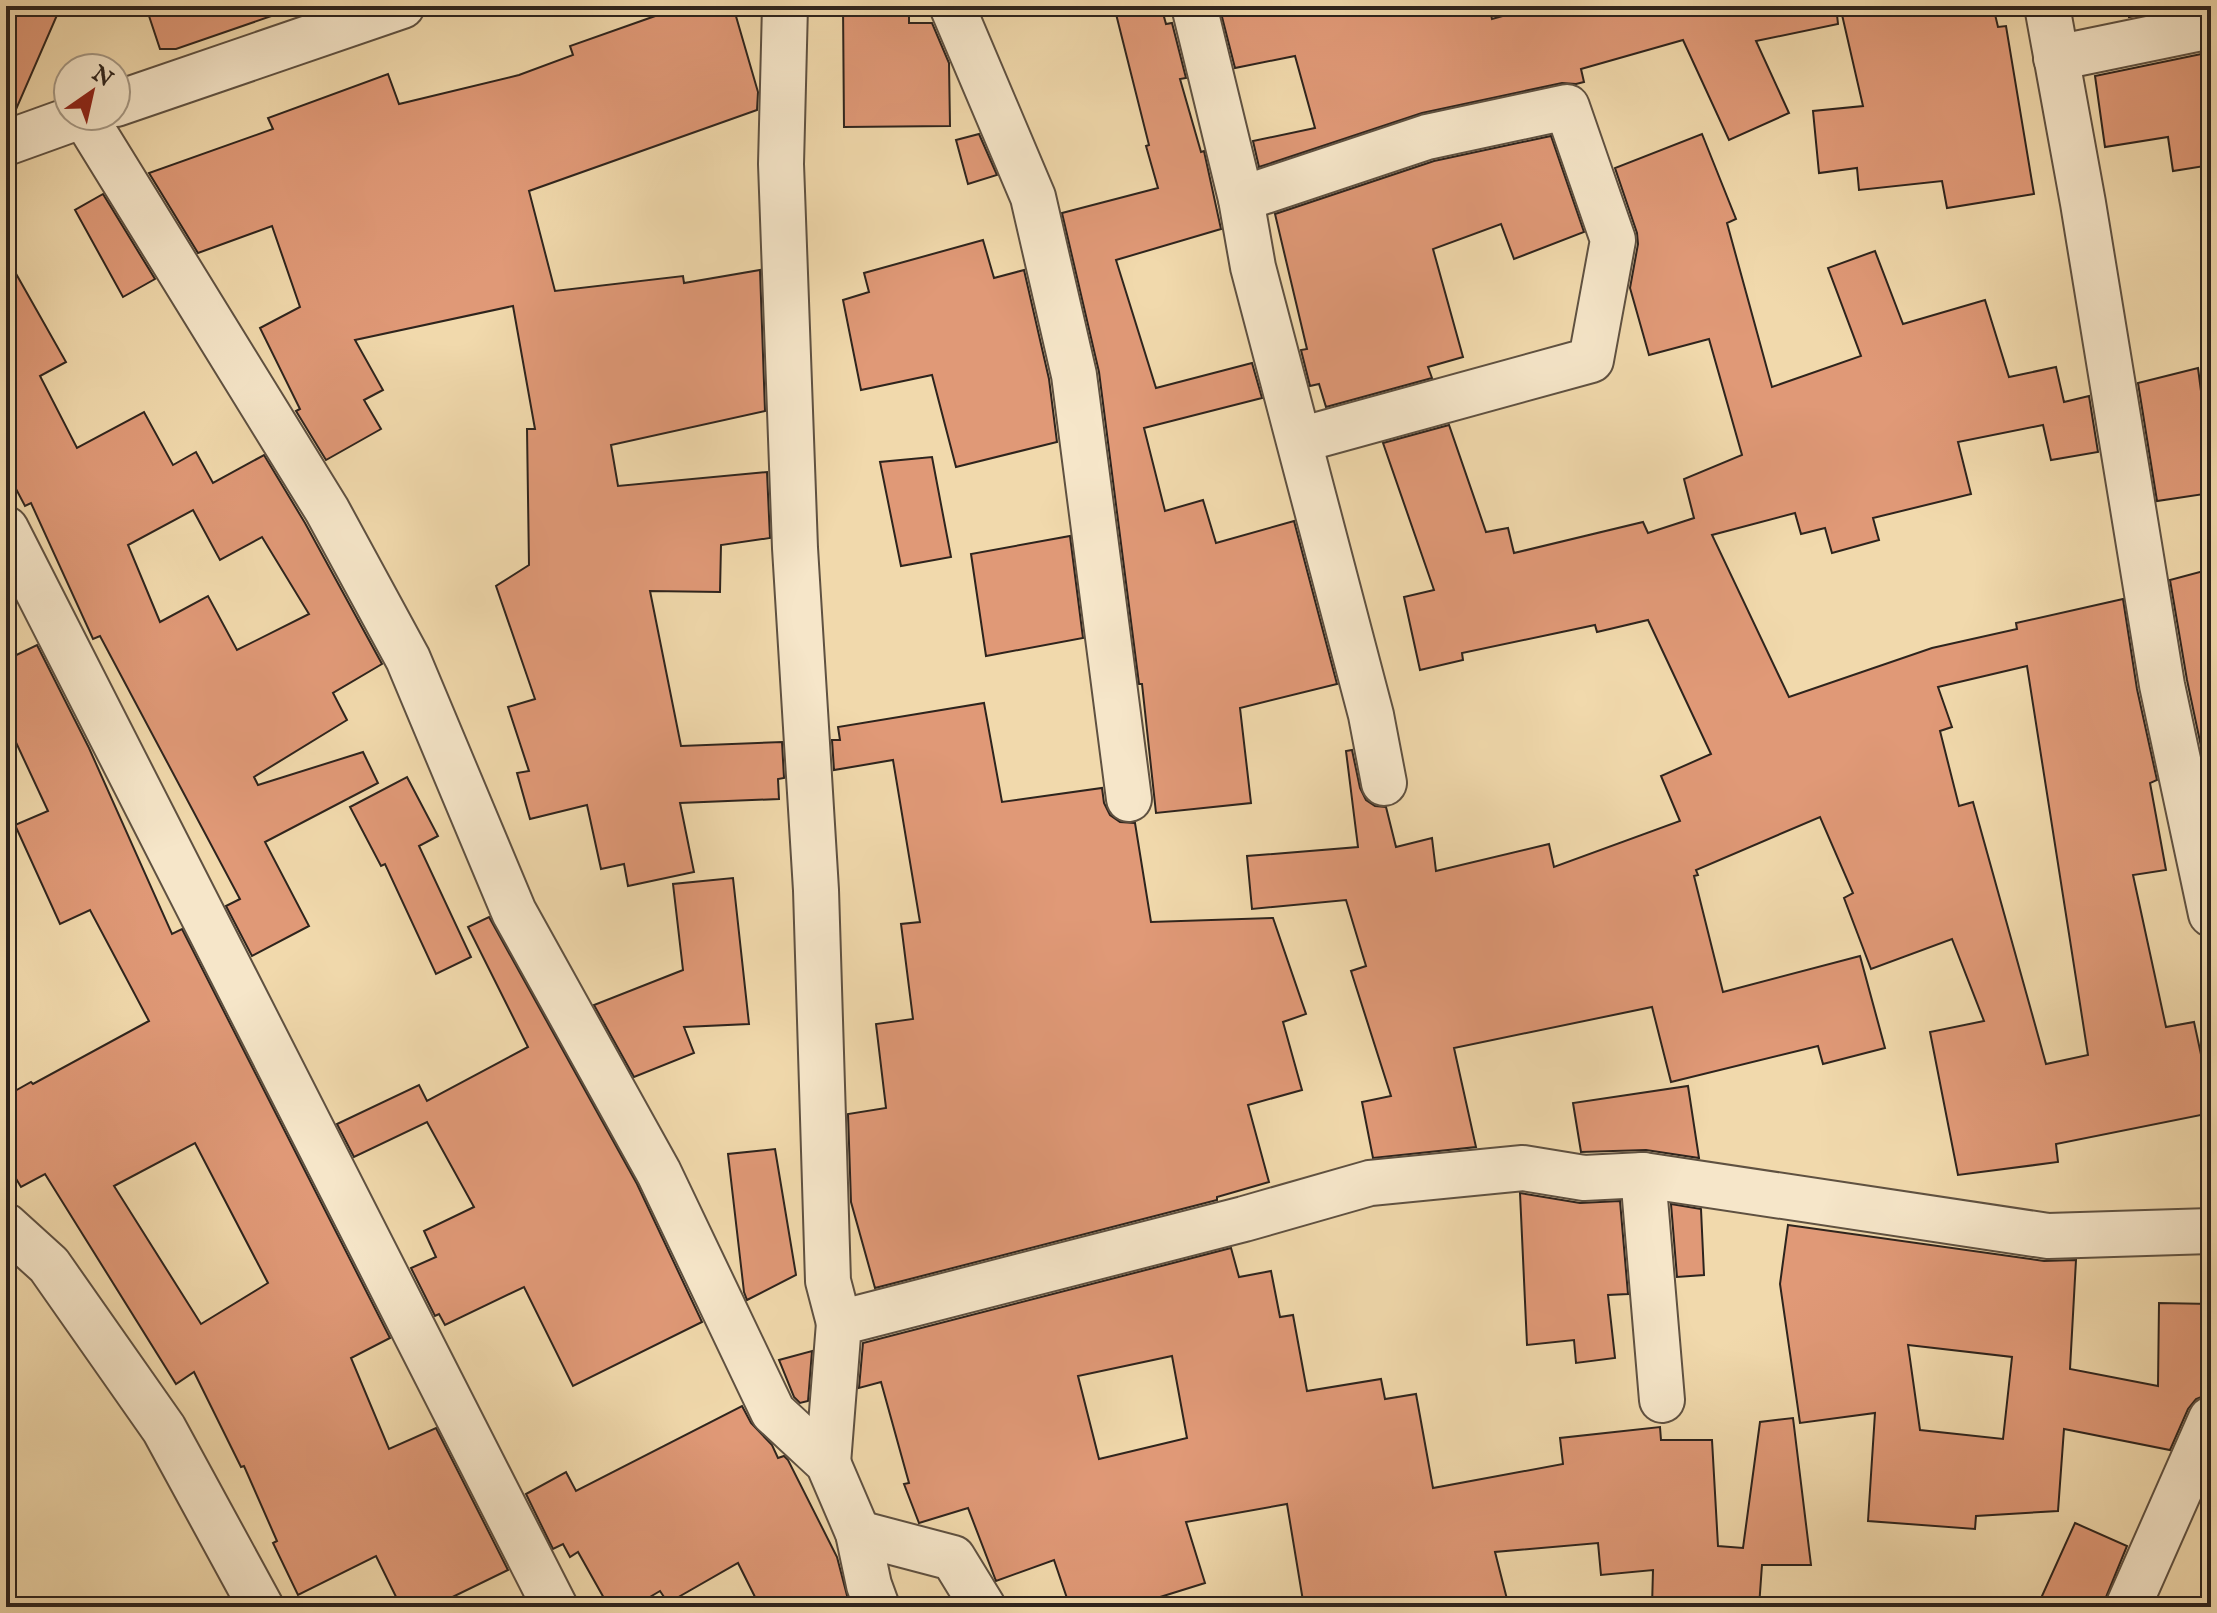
<svg xmlns="http://www.w3.org/2000/svg" width="2217" height="1613" font-family="'IM FELL English',serif">
	<rect width="100%" height="100%" fill="#f1d9ac"/>
	<filter id="stains"><feTurbulence type="fractalNoise" baseFrequency=".0025" numOctaves="4"/><feColorMatrix values="0 0 0 0 .2 0 0 0 0 .09 0 0 0 0 .02 0 0 0 .5 -.17"/></filter>
	<radialGradient id="worn" r=".72"><stop offset=".6" stop-color="#630" stop-opacity="0"/><stop offset="1" stop-color="#630" stop-opacity=".3"/></radialGradient>
	<g fill="#e09977" stroke="#2e241d" stroke-width="2" fill-rule="evenodd">
		<path d="M6,6H61L14,114L6,116Z"/>
		<path d="M169,6H282L283,12L176,49H160L148,13Z"/>
		<path d="M656,6H733L758,92L757,110L529,191L555,291L683,276L684,283L760,270L765,411L611,445L618,486L767,472L770,538L721,545L720,592L650,591L681,746L782,742L784,778L778,779L779,799L680,803L694,872L628,886L624,864L601,869L587,805L530,819L517,773L529,771L508,707L535,699L496,586L529,565L527,429H535L513,306L355,340L383,390L364,400L381,429L326,460L296,411L300,409L260,328L300,307L272,226L198,253L149,173L273,129L268,118L388,74L399,104L519,75L573,55L570,46L658,15Z"/>
		<path d="M843,6H909V23H932L949,63L950,126L844,127Z"/>
		<path d="M1114,6H1161L1166,24L1172,23L1186,78L1180,79L1201,152L1204,151L1221,229L1116,260L1156,388L1252,363L1262,398L1144,428L1165,511L1203,500L1216,543L1294,521L1337,684L1240,708L1251,803L1156,813L1142,684H1139L1099,372L1062,213L1158,188L1146,146L1149,145Z"/>
		<path d="M1256,6H1489L1492,19L1538,6H1836L1838,24L1756,41L1789,113L1729,140L1683,40L1581,69L1584,82L1576,84L1562,83L1422,113L1259,167L1253,141L1315,128L1295,56L1235,68L1221,13Z"/>
		<path d="M1840,6H1993L1998,27L2006,26L2034,194L1947,208L1942,181L1859,190L1857,168L1819,173L1813,111L1863,106Z"/>
		<path d="M2127,6H2184L2129,17Z"/>
		<path d="M2211,52V165L2173,171L2168,137L2105,147L2095,76Z"/>
		<path d="M979,134L997,175L968,184L956,140Z"/>
		<path d="M1702,134L1736,219L1727,223L1772,387L1861,356L1828,268L1875,251L1903,324L1985,300L2009,377L2056,367L2064,402L2089,396L2098,452L2051,460L2043,425L1958,442L1971,494L1873,518L1879,540L1832,553L1825,528L1801,534L1795,513L1712,535L1789,697L1932,648L2017,629L2016,623L2123,599L2137,689L2157,780L2150,783L2166,870L2133,875L2166,1027L2194,1022L2211,1101V1113L2056,1144L2058,1162L1958,1175L1930,1032L1984,1021L1952,939L1871,969L1844,898L1853,893L1820,817L1696,870L1698,875L1694,876L1723,992L1860,956L1885,1048L1823,1064L1818,1046L1671,1082L1652,1007L1454,1048L1476,1147L1373,1158L1362,1102L1391,1096L1351,971L1366,966L1346,900L1252,909L1247,856L1358,847L1346,751L1352,750L1360,788L1366,800L1375,806L1386,807L1396,847L1432,838L1436,871L1549,844L1554,867L1680,821L1661,776L1711,754L1648,620L1597,632L1595,625L1462,653L1463,660L1420,670L1404,597L1434,590L1383,443L1449,425L1486,532L1508,528L1514,553L1643,522L1648,533L1694,518L1684,479L1742,455L1709,339L1649,355L1630,288L1638,244L1637,233L1615,168ZM2027,666L2088,1055L2046,1064L1973,802L1959,806L1940,731L1952,727L1938,687Z"/>
		<path d="M1551,136L1584,232L1514,259L1501,224L1433,249L1463,357L1428,367L1432,378L1326,407L1319,384L1310,386L1301,350L1307,349L1275,214L1434,161Z"/>
		<path d="M103,194L155,279L123,297L75,210Z"/>
		<path d="M983,240L994,278L1024,270L1049,379L1057,442L956,467L932,375L861,390L843,300L869,292L864,273Z"/>
		<path d="M6,256L66,362L40,376L77,448L144,412L173,465L196,452L213,483L264,455L305,523L382,664L333,693L347,720L254,777L258,785L363,752L378,783L265,842L309,926L252,956L226,906L240,899L100,636L93,639L31,503L25,506L6,470ZM193,510L220,560L262,537L309,614L237,650L208,596L160,622L128,545Z"/>
		<path d="M2198,368L2211,468V493L2157,501L2138,383Z"/>
		<path d="M932,457L951,557L901,566L880,462Z"/>
		<path d="M1070,536L1083,638L986,656L971,554Z"/>
		<path d="M2211,569V769L2206,770L2187,680L2170,580Z"/>
		<path d="M37,645L89,748L172,934L182,929L390,1338L351,1358L389,1449L436,1428L508,1570L432,1607H401L376,1556L298,1595L273,1543L277,1541L244,1466L241,1467L194,1372L176,1384L45,1174L21,1187L6,1162V1096L31,1082L33,1084L149,1021L90,910L60,924L15,825L48,811L6,721V660ZM195,1143L268,1283L201,1324L114,1186Z"/>
		<path d="M984,703L1002,802L1102,788L1104,803L1110,815L1120,822L1135,823L1151,922L1273,918L1306,1014L1283,1022L1302,1090L1248,1105L1269,1182L1217,1197V1200L875,1288L851,1202L848,1114L886,1108L876,1024L913,1019L901,924L920,922L893,760L834,770L832,740H840L838,727Z"/>
		<path d="M407,777L438,836L419,846L471,957L436,974L385,864L381,866L350,807Z"/>
		<path d="M733,878L749,1024L684,1027L694,1053L634,1077L594,1005L683,970L673,884Z"/>
		<path d="M489,917L637,1184L702,1322L573,1386L524,1287L445,1325L439,1314L435,1316L411,1268L436,1257L424,1231L474,1207L427,1122L354,1157L337,1124L419,1085L427,1101L528,1047L468,927Z"/>
		<path d="M1688,1086L1699,1158L1646,1150L1581,1152L1573,1103Z"/>
		<path d="M775,1149L796,1275L747,1300L744,1292L728,1154Z"/>
		<path d="M1520,1193L1580,1203L1620,1201L1628,1294L1608,1295L1615,1358L1576,1363L1574,1340L1527,1345Z"/>
		<path d="M1671,1204L1701,1209L1704,1275L1677,1277Z"/>
		<path d="M1788,1225L2044,1261L2076,1260L2070,1369L2158,1386L2159,1303L2211,1304V1360L2204,1396L2196,1399L2188,1409L2170,1450L2064,1429L2058,1511L1976,1516L1975,1529L1868,1521L1875,1413L1800,1423L1780,1284ZM1908,1345L2012,1357L2003,1439L1920,1430Z"/>
		<path d="M1231,1248L1239,1277L1271,1271L1280,1317L1293,1315L1307,1391L1381,1379L1385,1399L1416,1394L1433,1488L1563,1464L1560,1438L1660,1427L1661,1440H1712L1718,1546L1743,1548L1760,1422L1793,1418L1811,1565H1762L1759,1607H1652L1653,1570L1601,1575L1598,1543L1495,1552L1509,1607H1304L1287,1504L1186,1522L1205,1583L1128,1607H1070L1054,1560L996,1581L968,1508L919,1523L904,1484L909,1483L881,1382L859,1388L863,1343ZM1172,1356L1187,1438L1099,1459L1078,1376Z"/>
		<path d="M812,1351L808,1401L800,1403L794,1397L779,1360Z"/>
		<path d="M742,1406L751,1423L772,1445L778,1458L784,1456L788,1460L837,1557L850,1607H760L738,1563L668,1603L660,1591L633,1607H609L578,1552L570,1557L563,1544L553,1549L526,1494L566,1472L576,1491Z"/>
		<path d="M2075,1523L2127,1546L2102,1607H2037Z"/>
	</g>
	<g fill="none" stroke-linecap="round" stroke-linejoin="round">
		<g stroke="#5f5141" stroke-width="48">
			<g id="minor">
				<path d="M785,6L781,164L795,548L816,890L828,1281L839,1323"/>
				<path d="M952,6L1033,197L1074,375L1129,799"/>
				<path d="M1194,6L1241,199L1253,267L1371,715L1384,783"/>
				<path d="M2047,6L2083,203L2162,685L2211,914"/>
				<path d="M2056,58L2211,26"/>
				<path d="M116,104L402,6"/>
				<path d="M84,116L327,510L408,659L514,912L659,1173L773,1412L828,1463L858,1533L869,1585L877,1607"/>
				<path d="M6,143L81,116"/>
				<path d="M1241,199L1427,137L1567,107L1613,240L1591,360L1300,440"/>
				<path d="M6,529L555,1607"/>
				<path d="M1643,1175L1662,1400"/>
				<path d="M6,1226L49,1265L164,1429L261,1607"/>
				<path d="M828,1463L839,1323L1244,1219L1370,1183L1523,1168L1584,1178L1643,1175L2048,1236L2211,1231"/>
				<path d="M858,1533L953,1558L983,1607"/>
				<path d="M2128,1607L2211,1419"/>
			</g>
		</g>
		<use href="#minor" stroke="#f6e6c9" stroke-width="44"/>
	</g>
	<rect width="2217" height="1613" fill="none" stroke="#f1d9ac" stroke-width="32"/>
	<rect x="8" y="8" width="2201" height="1597" fill="none" stroke="#2e241d" stroke-width="4"/>
	<rect x="16" y="16" width="2185" height="1581" fill="none" stroke="#2e241d" stroke-width="2"/>
	<g transform="translate(92 92) rotate(34)"><circle r="38" fill="#f6e6c9" stroke="#a69884" stroke-width="2"/>
	<path d="M0-6L14 30L0 20L-14 30Z" fill="#8f2418"/>
	<text y="-12" font-size="22" font-weight="bold" text-anchor="middle" fill="#2e241d">N</text>
	</g>
	<rect width="100%" height="100%" filter="url(#stains)"/>
	<rect width="100%" height="100%" fill="url(#worn)"/>
</svg>
